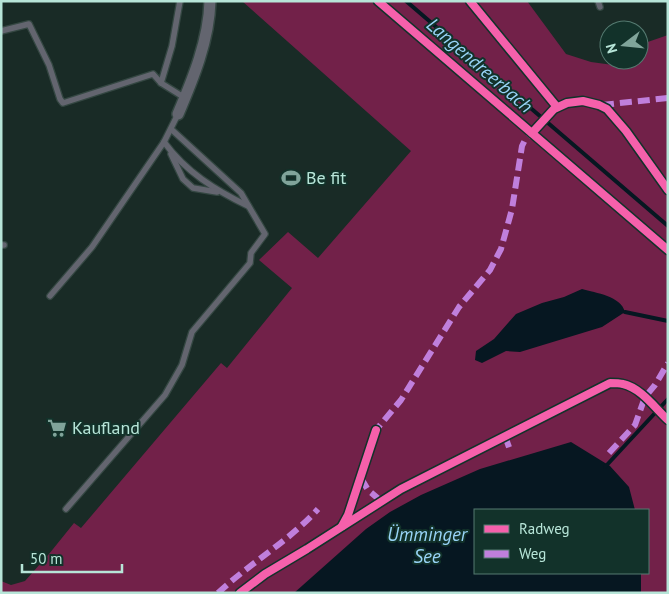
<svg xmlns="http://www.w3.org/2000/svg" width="669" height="594" font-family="'PT Sans',sans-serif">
	<rect width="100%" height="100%" fill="#192b26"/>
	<path fill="#722149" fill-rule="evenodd" d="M242,1H527L566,54L591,62L613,65L630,60H639V45L668,35V593H1V581L11,585L25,581L49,554L74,523L81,528L221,363L227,368L292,288L259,260L288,232L318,258L411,151ZM475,510H648V573H475Z"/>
	<g fill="#061721">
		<path d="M582,289C596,293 621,296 625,312L602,327L520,352L506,351L482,363L475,360L476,351L494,339L516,314L542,303L564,297Z"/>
		<path d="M571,442L610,466L629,487L635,510H475V573H641V593H294L366,529L390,512L421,495L480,469Z"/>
	</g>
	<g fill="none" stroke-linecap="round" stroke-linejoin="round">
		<g stroke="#061721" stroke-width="4">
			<path d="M406,1L668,226"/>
			<path d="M625,312L668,321"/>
			<path d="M605,467L668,399"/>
		</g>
		<g stroke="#344742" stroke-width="8">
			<g id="service">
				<path d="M598,1L600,7"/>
				<path d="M1,31L29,24L49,65L60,99L63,103L153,74L161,83L185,98"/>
				<path d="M161,83L172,46L180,1"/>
				<path d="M164,142C186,172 215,190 248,206"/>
				<path d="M171,154L183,179L193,188L217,192"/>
				<path d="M1,245H4"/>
				<path d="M50,296L92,247L164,142L178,114"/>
				<path d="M66,509L165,395L182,365L192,332L250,263L251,253L265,234L241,193L171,129"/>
			</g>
		</g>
		<g stroke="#344742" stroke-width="14">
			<path id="minor" d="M178,114C193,79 209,40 210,1"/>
		</g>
		<use href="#service" stroke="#63656f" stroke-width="5.5"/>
		<use href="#minor" stroke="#63656f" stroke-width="11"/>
		<g stroke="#c07fdc" stroke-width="6" stroke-dasharray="12 6" stroke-linecap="butt">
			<path d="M602,105L668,98"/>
			<path d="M375,435L376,430L401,400L459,307L490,270L501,249L512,209L522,146L525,140L535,129"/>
			<path d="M505,436L510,450"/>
			<path d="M609,453L635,425L645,397L655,385L668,363"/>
			<path d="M361,478L368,490L381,501"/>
			<path d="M218,593C250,563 288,542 318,509"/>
		</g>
		<g stroke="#12322a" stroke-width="11">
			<g id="cycleway">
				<path d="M378,1L668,250"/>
				<path d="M470,1L557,107"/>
				<path d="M532,133L554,109L567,103L583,101L599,105L607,109L626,131L668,190"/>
				<path d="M342,526L348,515L376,430"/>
				<path d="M240,593L265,574L307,549L401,489L610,383C614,383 619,383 623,384C641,388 655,408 668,420"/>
			</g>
		</g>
		<use href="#cycleway" stroke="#f560ab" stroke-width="8"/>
	</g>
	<defs>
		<g id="stadium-bare" transform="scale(1.5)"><path d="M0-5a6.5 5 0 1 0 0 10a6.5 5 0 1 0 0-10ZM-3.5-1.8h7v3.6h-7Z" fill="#80a49a" stroke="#12322a" stroke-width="2.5" paint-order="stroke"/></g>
		<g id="supermarket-bare" transform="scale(1.5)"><path d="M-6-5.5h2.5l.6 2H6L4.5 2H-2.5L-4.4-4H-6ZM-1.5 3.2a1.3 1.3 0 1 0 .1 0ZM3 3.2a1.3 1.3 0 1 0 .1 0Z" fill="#80a49a" stroke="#12322a" stroke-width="2.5" paint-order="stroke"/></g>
	</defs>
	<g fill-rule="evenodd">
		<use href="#stadium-bare" x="291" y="178"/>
		<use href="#supermarket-bare" x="57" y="428"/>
	</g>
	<g text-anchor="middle" stroke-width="4" stroke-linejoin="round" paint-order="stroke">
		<g font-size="18" fill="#b7e5d8" stroke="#12322a" text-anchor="start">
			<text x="306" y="184">Be fit</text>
			<text x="72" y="434">Kaufland</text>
		</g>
		<g font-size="19" font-style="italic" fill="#98d3f6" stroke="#12322a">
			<text transform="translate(480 65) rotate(41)" y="7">Langendreerbach</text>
			<text x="427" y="541">Ümminger<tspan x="427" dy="22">See</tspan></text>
		</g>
	</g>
	<rect width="669" height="594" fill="none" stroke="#b7e5d8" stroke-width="5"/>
	<rect x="474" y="509" width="175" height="65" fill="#12322a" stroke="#547a70"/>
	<rect x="484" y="525" width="25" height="8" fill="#f560ab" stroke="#547a70"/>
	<text x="519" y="534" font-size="15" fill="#b7e5d8">Radweg</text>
	<rect x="484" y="550" width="25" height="8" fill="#c07fdc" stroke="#547a70"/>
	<text x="519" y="559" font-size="15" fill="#b7e5d8">Weg</text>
	<g transform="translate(624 45) rotate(254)"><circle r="24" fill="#12322a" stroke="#547a70"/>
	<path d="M0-4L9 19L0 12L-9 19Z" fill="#80a49a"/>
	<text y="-8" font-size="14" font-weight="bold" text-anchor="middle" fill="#b7e5d8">N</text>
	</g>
	<path d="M22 564v8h100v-8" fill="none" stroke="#b7e5d8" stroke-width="2.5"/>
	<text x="30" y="564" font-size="15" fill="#b7e5d8" stroke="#12322a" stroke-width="4" paint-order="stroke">50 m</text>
</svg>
